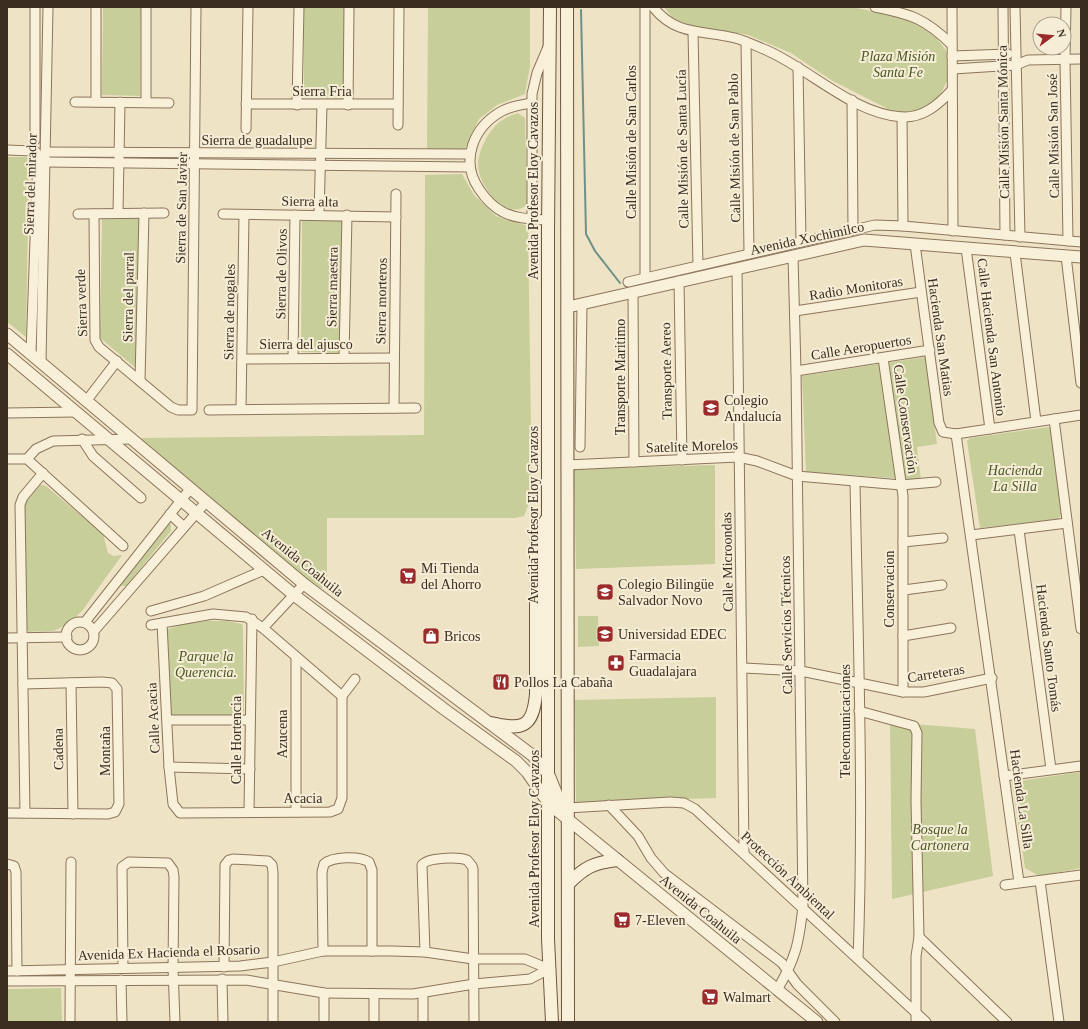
<svg xmlns="http://www.w3.org/2000/svg" width="1088" height="1029" font-family="'Times New Roman',serif">
	<rect width="100%" height="100%" fill="#efe3c6"/>
	<g fill="#c7ce99">
		<path d="M103,7H141L140,96L102,95Z"/>
		<path d="M304,7H344L343,99L304,98Z"/>
		<path d="M428,7H530V66L525,94L497,105L479,119L465,149L427,150Z"/>
		<path d="M664,7H852L914,20L932,32L945,49L949,57L950,74L939,98L924,109L904,112L888,109L831,80L791,53L748,35L689,25L672,17Z"/>
		<path d="M518,113L525,118L527,205C507,221 483,190 479,172C476,160 481,148 487,137C495,124 504,117 518,113Z"/>
		<path d="M7,157H29L26,337L7,322Z"/>
		<path d="M462,174L474,195L496,216L528,226L532,496L524,516L515,518H327V586L321,588L298,572L140,438L424,435L425,175Z"/>
		<path d="M102,217H141L137,369L100,338Z"/>
		<path d="M302,220H342L341,353L301,352Z"/>
		<path d="M925,357L937,444L917,447L921,480L806,472L802,376Z"/>
		<path d="M1049,427L1053,431L1062,514L1058,519L980,528L967,441L970,438Z"/>
		<path d="M715,465V564L576,569L574,469Z"/>
		<path d="M39,484L46,486L103,534L108,553L113,556L122,555L82,611C75,618 61,630 51,631C44,632 36,631 29,632L26,629L23,505L26,498Z"/>
		<path d="M169,523L171,525V531L126,586H120L119,585L165,524Z"/>
		<path d="M578,616H598L599,646L578,647Z"/>
		<path d="M207,621H228L242,624L243,628L244,710L243,714L240,716H172L171,713L166,630L184,624Z"/>
		<path d="M716,697V798L576,803L575,700Z"/>
		<path d="M890,722L975,729L993,876L892,899Z"/>
		<path d="M1081,772V868L1039,876L1025,868L1012,782Z"/>
		<path d="M61,988L62,1022H7V989Z"/>
	</g>
	<g fill="none" stroke-linecap="round" stroke-linejoin="round">
		<path stroke="#6d9189" stroke-width="2" d="M581,10L586,234L595,251L620,283"/>
		<g stroke="#8b755b" stroke-width="11">
			<g id="minor">
				<path d="M645,7V277"/>
				<path d="M653,7C676,36 703,30 735,38C746,41 756,46 766,50C810,69 853,114 902,117C923,118 938,105 951,91"/>
				<path d="M875,7C911,14 926,19 952,45"/>
				<path d="M952,7L953,231"/>
				<path d="M1003,7L1005,235"/>
				<path d="M1015,7L1020,237"/>
				<path d="M1066,7L1065,60L1068,241"/>
				<path d="M693,32L698,265"/>
				<path d="M746,42L749,253"/>
				<path d="M952,56L1008,54"/>
				<path d="M798,67L801,242"/>
				<path d="M953,69L1016,65L1028,60L1081,59"/>
				<path d="M852,100L853,230"/>
				<path d="M75,102L169,103"/>
				<path d="M96,102V7"/>
				<path d="M146,102V7"/>
				<path d="M531,103C521,105 511,106 502,111C473,127 460,161 479,189C485,198 493,207 503,212C516,219 533,219 548,220"/>
				<path d="M246,104H398"/>
				<path d="M297,105L299,7"/>
				<path d="M348,105L349,7"/>
				<path d="M902,117L903,226"/>
				<path d="M398,125L399,7"/>
				<path d="M246,129L248,7"/>
				<path d="M35,140V7"/>
				<path d="M7,150L33,151L36,152L38,156L31,353"/>
				<path d="M45,152L470,154"/>
				<path d="M45,162L469,167"/>
				<path d="M118,213L120,102"/>
				<path d="M78,214L164,213"/>
				<path d="M94,214L95,340L99,347L171,407L178,410H192L196,7"/>
				<path d="M223,214L396,217"/>
				<path d="M319,214L322,105"/>
				<path d="M532,219V94L537,73L548,47"/>
				<path d="M915,244L939,423L943,432L956,434L1081,415"/>
				<path d="M966,248L990,429"/>
				<path d="M1015,253L1036,421"/>
				<path d="M1066,256L1081,383"/>
				<path d="M737,269L744,853"/>
				<path d="M679,281L682,460"/>
				<path d="M628,282L875,225L903,226L1081,242"/>
				<path d="M633,292L634,462"/>
				<path d="M795,311L921,292"/>
				<path d="M293,358L295,215"/>
				<path d="M344,358L347,215"/>
				<path d="M883,358L903,496V692"/>
				<path d="M243,359L394,358"/>
				<path d="M41,362L48,7"/>
				<path d="M796,371L930,350"/>
				<path d="M140,381L144,213"/>
				<path d="M87,400L117,361"/>
				<path d="M394,408L396,194"/>
				<path d="M241,409L244,215"/>
				<path d="M209,410L416,408"/>
				<path d="M7,413L76,412"/>
				<path d="M1054,419L1081,629"/>
				<path d="M956,434L1019,882"/>
				<path d="M82,439L93,456L141,498"/>
				<path d="M580,447L582,304"/>
				<path d="M7,459H27L123,546"/>
				<path d="M27,459L36,449L53,441L132,439"/>
				<path d="M567,465L738,457L757,461L797,476L901,485L936,482"/>
				<path d="M855,482C858,641 864,800 858,959"/>
				<path d="M170,514L184,527"/>
				<path d="M1019,530L1051,769"/>
				<path d="M971,535L1067,523"/>
				<path d="M903,542L943,538"/>
				<path d="M904,590L942,585"/>
				<path d="M151,611L204,596L264,570"/>
				<path d="M85,622L190,489"/>
				<circle cx="80" cy="636" r="14"/>
				<path d="M162,623L169,767L173,804L180,813L330,812L338,809L342,798V696"/>
				<path d="M151,625L213,614L246,617L263,628L342,696"/>
				<path d="M263,628L304,584"/>
				<path d="M94,631L206,502"/>
				<path d="M903,636L951,628"/>
				<path d="M7,638L67,637"/>
				<path d="M743,668L801,671L903,692H924L992,678"/>
				<path d="M71,683L73,814"/>
				<path d="M342,696L355,679"/>
				<path d="M859,711L914,726L917,733L916,801L919,937L916,956V1022"/>
				<path d="M167,720H250"/>
				<path d="M169,767L250,769"/>
				<path d="M1004,776L1081,766"/>
				<path d="M609,805L638,836L651,858L664,873L782,963L797,984L835,1022"/>
				<path d="M567,808L670,802L684,803L695,809L926,1022"/>
				<path d="M249,812L252,619"/>
				<path d="M296,812V657"/>
				<path d="M7,813L108,814L115,812L119,804L117,689L112,683L102,682L23,684"/>
				<path d="M25,813L20,505L23,497L43,473"/>
				<path d="M7,864L14,866L16,872L17,971"/>
				<path d="M1040,881L1059,1022"/>
				<path d="M1005,885L1081,875"/>
				<path d="M919,937L1007,1022"/>
				<path d="M323,951L322,872L324,864C333,856 360,856 369,862L372,870V951"/>
				<path d="M425,952L422,865C428,857 458,857 467,860L472,866L473,869L474,1022"/>
				<path d="M224,967L225,865L229,860L233,859L268,861L272,865L273,872V1022"/>
				<path d="M123,968L122,867L129,862L168,863L173,870L174,877L173,968L175,1022"/>
				<path d="M7,971L240,966L273,962L323,951H392L425,952L473,959H525L549,969L530,979L474,984L413,994L324,993L246,980L7,981"/>
				<path d="M222,979L223,1022"/>
				<path d="M121,980L122,1022"/>
				<path d="M777,990C796,958 799,943 803,906L796,371L793,256"/>
				<path d="M423,993V1022"/>
				<path d="M70,1022L71,862"/>
				<path d="M324,1022V993"/>
				<path d="M374,1022V994"/>
			</g>
		</g>
		<g stroke="#8b755b" stroke-width="13">
			<g id="tertiary">
				<path d="M568,307L864,240L1081,257"/>
				<path d="M7,334L304,584L532,755L549,775L566,817"/>
				<path d="M7,354L294,595L444,709L516,761L527,772L549,804L817,1022"/>
			</g>
		</g>
		<g stroke="#6d563e" stroke-width="14">
			<g id="secondary">
				<path d="M550,7L548,231V939L552,1022"/>
				<path d="M567,7L568,1022"/>
				<path d="M491,723C521,730 533,729 536,694V543L538,532L548,517"/>
				<path d="M568,884C585,867 593,863 617,860"/>
			</g>
		</g>
		<use href="#minor" stroke="#f9f0d9" stroke-width="9"/>
		<use href="#tertiary" stroke="#f9f0d9" stroke-width="11"/>
		<use href="#secondary" stroke="#f9f0d9" stroke-width="12"/>
	</g>
	<defs>
		<g id="school-square" transform="scale(0.9)"><rect x="-9" y="-9" width="18" height="18" rx="4" fill="#9b2b2a" stroke="#f6edd6"/><path d="M0-5L7-2L0 1L-7-2ZM-4 1L0 2.5L4 1V4Q0 6-4 4Z" fill="#fff"/></g>
		<g id="supermarket-square" transform="scale(0.9)"><rect x="-9" y="-9" width="18" height="18" rx="4" fill="#9b2b2a" stroke="#f6edd6"/><path d="M-6-5.5h2.5l.6 2H6L4.5 2H-2.5L-4.4-4H-6ZM-1.5 3.2a1.3 1.3 0 1 0 .1 0ZM3 3.2a1.3 1.3 0 1 0 .1 0Z" fill="#fff"/></g>
		<g id="university-square" transform="scale(0.9)"><rect x="-9" y="-9" width="18" height="18" rx="4" fill="#9b2b2a" stroke="#f6edd6"/><path d="M0-5L7-2L0 1L-7-2ZM-4 1L0 2.5L4 1V4Q0 6-4 4Z" fill="#fff"/></g>
		<g id="shop-square" transform="scale(0.9)"><rect x="-9" y="-9" width="18" height="18" rx="4" fill="#9b2b2a" stroke="#f6edd6"/><path d="M-5-2.5h2.3a2.7 3.5 0 0 1 5.4 0H5L5.5 6h-11ZM-1.5-2.5h3a1.5 2.3 0 0 0-3 0Z" fill="#fff"/></g>
		<g id="pharmacy-square" transform="scale(0.9)"><rect x="-9" y="-9" width="18" height="18" rx="4" fill="#9b2b2a" stroke="#f6edd6"/><path d="M-2-6h4v4h4v4h-4v4h-4v-4h-4v-4h4Z" fill="#fff"/></g>
		<g id="restaurant-square" transform="scale(0.9)"><rect x="-9" y="-9" width="18" height="18" rx="4" fill="#9b2b2a" stroke="#f6edd6"/><path d="M-5-6h1v4h1v-4h1v4h1v-4h1v5L-1.5 .5V6h-2V.5L-5-1ZM5-6V6H3V1.5H1.5Q1.5-4 5-6Z" fill="#fff"/></g>
	</defs>
	<g fill-rule="evenodd">
		<use href="#school-square" x="711" y="408"/>
		<use href="#supermarket-square" x="408" y="576"/>
		<use href="#school-square" x="605" y="592"/>
		<use href="#university-square" x="605" y="634"/>
		<use href="#shop-square" x="431" y="636"/>
		<use href="#pharmacy-square" x="616" y="663"/>
		<use href="#restaurant-square" x="501" y="682"/>
		<use href="#supermarket-square" x="622" y="920"/>
		<use href="#supermarket-square" x="710" y="997"/>
	</g>
	<g text-anchor="middle" stroke-width="4" stroke-linejoin="round" paint-order="stroke">
		<g font-size="14" font-style="italic" fill="#4a5825" stroke="#f6edd6">
			<text x="898" y="61">Plaza Misión<tspan x="898" dy="16">Santa Fe</tspan></text>
			<text x="1015" y="475">Hacienda<tspan x="1015" dy="16">La Silla</tspan></text>
			<text x="206" y="661">Parque la<tspan x="206" dy="16">Querencia.</tspan></text>
			<text x="940" y="834">Bosque la<tspan x="940" dy="16">Cartonera</tspan></text>
		</g>
		<g font-size="14" fill="#3b2d1f" stroke="#f6edd6">
			<text x="322" y="96">Sierra Fria</text>
			<text transform="translate(1003 122) rotate(-91)" y="5">Calle Misión Santa Mónica</text>
			<text transform="translate(1053 136) rotate(-91)" y="5">Calle Misión San José</text>
			<text x="257" y="145">Sierra de guadalupe</text>
			<text transform="translate(631 142) rotate(-90)" y="5">Calle Misión de San Carlos</text>
			<text transform="translate(734 148) rotate(-91)" y="5">Calle Misión de San Pablo</text>
			<text transform="translate(682 149) rotate(-91)" y="5">Calle Misión de Santa Lucía</text>
			<text transform="translate(30 184) rotate(-88)" y="5">Sierra del mirador</text>
			<text transform="translate(533 191) rotate(-90)" y="5">Avenida Profesor Eloy Cavazos</text>
			<text transform="translate(310 201) rotate(1)" y="5">Sierra alta</text>
			<text transform="translate(181 208) rotate(-89)" y="5">Sierra de San Javier</text>
			<text transform="translate(807 238) rotate(-12)" y="5">Avenida Xochimilco</text>
			<text transform="translate(281 274) rotate(-89)" y="5">Sierra de Olivos</text>
			<text transform="translate(332 287) rotate(-89)" y="5">Sierra maestra</text>
			<text transform="translate(856 288) rotate(-9)" y="5">Radio Monitoras</text>
			<text transform="translate(128 297) rotate(-89)" y="5">Sierra del parral</text>
			<text transform="translate(381 301) rotate(-89)" y="5">Sierra morteros</text>
			<text transform="translate(81 303) rotate(-92)" y="5">Sierra verde</text>
			<text transform="translate(229 312) rotate(-89)" y="5">Sierra de nogales</text>
			<text transform="translate(941 337) rotate(82)" y="5">Hacienda San Matias</text>
			<text transform="translate(992 337) rotate(83)" y="5">Calle Hacienda San Antonio</text>
			<text x="306" y="349">Sierra del ajusco</text>
			<text transform="translate(861 347) rotate(-9)" y="5">Calle Aeropuertos</text>
			<text transform="translate(666 371) rotate(-91)" y="5">Transporte Aereo</text>
			<text transform="translate(620 377) rotate(-90)" y="5">Transporte Maritimo</text>
			<text transform="translate(906 419) rotate(82)" y="5">Calle Conservación</text>
			<text transform="translate(692 446) rotate(-2)" y="5">Satelite Morelos</text>
			<text transform="translate(533 515) rotate(-90)" y="5">Avenida Profesor Eloy Cavazos</text>
			<text transform="translate(303 562) rotate(39)" y="5">Avenida Coahuila</text>
			<text transform="translate(727 562) rotate(-91)" y="5">Calle Microondas</text>
			<text transform="translate(889 589) rotate(-90)" y="5">Conservacion</text>
			<text transform="translate(786 625) rotate(-91)" y="5">Calle Servicios Técnicos</text>
			<text transform="translate(1049 648) rotate(83)" y="5">Hacienda Santo Tomás</text>
			<text transform="translate(936 673) rotate(-9)" y="5">Carreteras</text>
			<text transform="translate(153 718) rotate(-93)" y="5">Calle Acacia</text>
			<text transform="translate(845 721) rotate(-90)" y="5">Telecomunicaciones</text>
			<text transform="translate(282 734) rotate(-90)" y="5">Azucena</text>
			<text transform="translate(236 740) rotate(-90)" y="5">Calle Hortencia</text>
			<text transform="translate(58 749) rotate(-91)" y="5">Cadena</text>
			<text transform="translate(105 751) rotate(-90)" y="5">Montaña</text>
			<text x="303" y="803">Acacia</text>
			<text transform="translate(1022 799) rotate(82)" y="5">Hacienda La Silla</text>
			<text transform="translate(534 839) rotate(-90)" y="5">Avenida Profesor Eloy Cavazos</text>
			<text transform="translate(788 875) rotate(43)" y="5">Protección Ambiental</text>
			<text transform="translate(701 909) rotate(39)" y="5">Avenida Coahuila</text>
			<text transform="translate(169 952) rotate(-2)" y="5">Avenida Ex Hacienda el Rosario</text>
		</g>
		<g font-size="14" fill="#3b2d1f" stroke="#f6edd6" text-anchor="start">
			<text x="724" y="405">Colegio<tspan x="724" dy="16">Andalucía</tspan></text>
			<text x="421" y="573">Mi Tienda<tspan x="421" dy="16">del Ahorro</tspan></text>
			<text x="618" y="589">Colegio Bilingüe<tspan x="618" dy="16">Salvador Novo</tspan></text>
			<text x="618" y="639">Universidad EDEC</text>
			<text x="444" y="641">Bricos</text>
			<text x="629" y="660">Farmacia<tspan x="629" dy="16">Guadalajara</tspan></text>
			<text x="514" y="687">Pollos La Cabaña</text>
			<text x="635" y="925">7-Eleven</text>
			<text x="723" y="1002">Walmart</text>
		</g>
	</g>
	<rect width="1088" height="1029" fill="none" stroke="#3b2d1f" stroke-width="16"/>
	<g transform="translate(1052 36) rotate(74)"><circle r="19" fill="#f6edd6" stroke="#aba08d"/>
	<path d="M0-3L7 15L0 10L-7 15Z" fill="#9b2b2a"/>
	<text y="-6" font-size="11" font-weight="bold" text-anchor="middle" fill="#3b2d1f">N</text>
	</g>
</svg>
